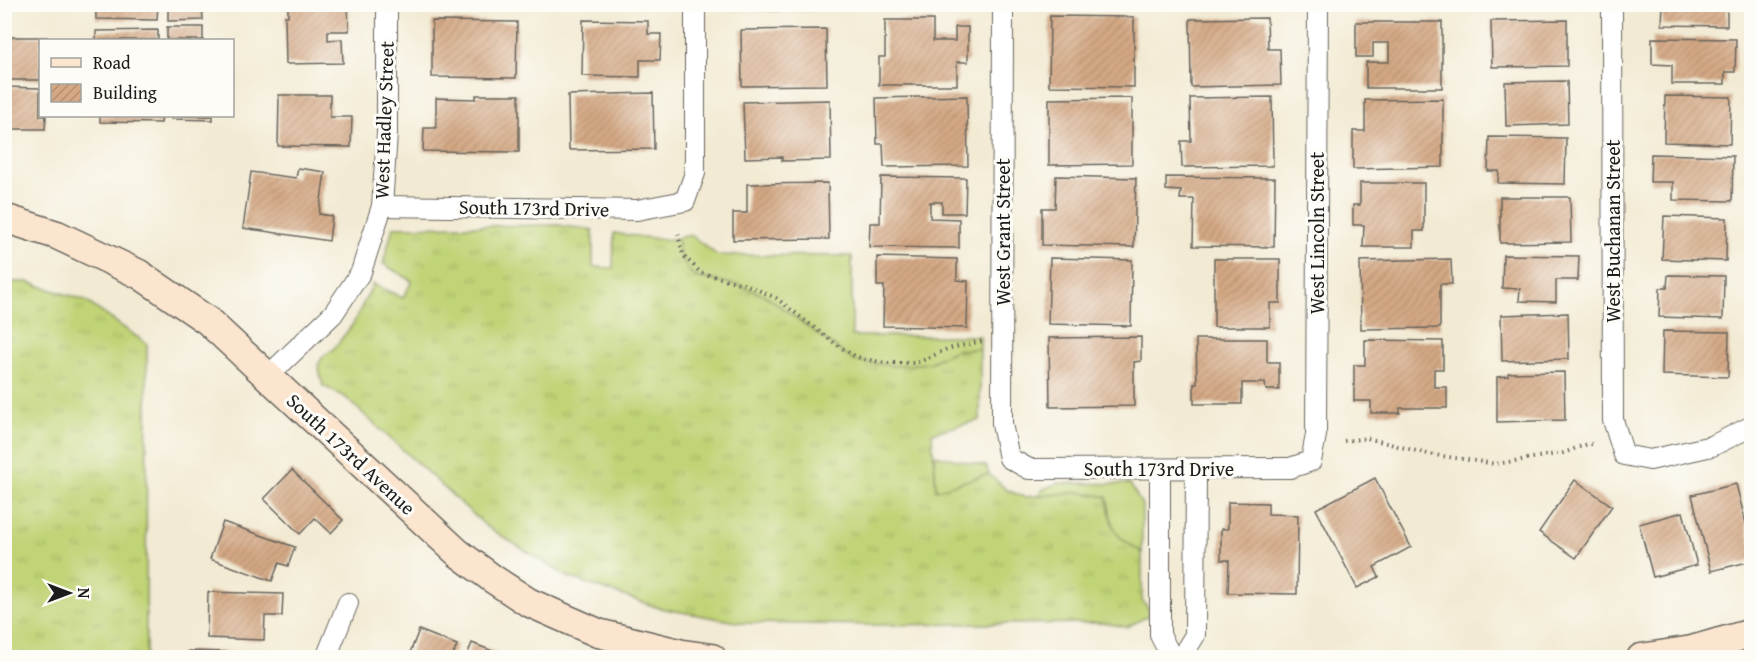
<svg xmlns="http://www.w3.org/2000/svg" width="1756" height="662" font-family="'Gentium Book Plus',serif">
	<defs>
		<pattern id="grass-tufts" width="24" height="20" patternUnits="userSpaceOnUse" patternTransform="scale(1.5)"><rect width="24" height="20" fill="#c0d376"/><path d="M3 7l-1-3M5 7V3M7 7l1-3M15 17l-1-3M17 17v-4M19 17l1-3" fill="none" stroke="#a4b566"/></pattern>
		<pattern id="building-hatch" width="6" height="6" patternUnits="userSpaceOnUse" patternTransform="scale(1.5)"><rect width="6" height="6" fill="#d4a884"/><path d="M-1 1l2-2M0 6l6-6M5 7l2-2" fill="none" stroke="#b59071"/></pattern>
	</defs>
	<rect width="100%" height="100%" fill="#fdfcf7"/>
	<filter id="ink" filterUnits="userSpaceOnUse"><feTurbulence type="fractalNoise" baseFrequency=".0167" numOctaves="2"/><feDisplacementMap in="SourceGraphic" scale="12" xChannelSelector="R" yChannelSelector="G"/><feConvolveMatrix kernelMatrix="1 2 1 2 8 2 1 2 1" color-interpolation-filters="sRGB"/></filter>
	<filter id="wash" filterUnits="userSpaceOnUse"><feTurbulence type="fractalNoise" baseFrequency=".008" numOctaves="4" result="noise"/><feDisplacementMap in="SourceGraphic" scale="24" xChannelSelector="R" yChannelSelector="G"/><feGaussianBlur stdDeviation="1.35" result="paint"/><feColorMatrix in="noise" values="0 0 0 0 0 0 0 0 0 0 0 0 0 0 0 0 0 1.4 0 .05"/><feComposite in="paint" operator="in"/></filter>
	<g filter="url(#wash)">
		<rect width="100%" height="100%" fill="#f2ead3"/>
		<g fill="url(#grass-tufts)" stroke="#6e7849" stroke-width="1.5">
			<path d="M557,225L593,230V267L613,268L614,233L665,240L677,238L680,255L696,277L739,285L766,296L855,361L929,363L956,350L980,349V420L932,433L936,489L989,474L1007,490L1024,497L1079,492L1107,497C1113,531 1111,534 1142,552V600L1148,608V616L1127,627L1102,623L877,625L743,623L659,608L568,577L487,527L345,397L323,386L318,365L323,356L333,350L353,324L373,284L403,298L412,281L383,264L393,227Z"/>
			<path d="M5,282H27L84,300L147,344L146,657H5Z"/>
		</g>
		<g fill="#c0d376" stroke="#6e7849" stroke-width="1.5">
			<path d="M691,235L717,255L852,256V336H980V349L956,350L929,363L895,366L854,361L766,296L739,285L696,277L688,270L680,255L677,238Z"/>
			<path d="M934,455L986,466L989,474L936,490Z"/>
			<path d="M1057,483L1130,484L1142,505V552C1110,534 1114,531 1107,497L1079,492L1038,496L1042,490Z"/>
		</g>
		<g id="blocks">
			<g fill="url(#building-hatch)">
				<path d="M96,4H158L157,20L96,19Z"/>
				<path d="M168,4H202L203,20L168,21Z"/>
				<path d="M288,4H348L349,31H328V40L342,39L343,63L286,64L285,16H288Z"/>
				<path d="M733,4H814V11L733,10Z"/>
				<rect x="1373" y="4" width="67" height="5"/>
				<path d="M1492,4H1570V7L1492,8Z"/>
				<path d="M1663,4H1727V26L1662,25Z"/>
				<path d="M1050,16L1134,17V87L1049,86Z"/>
				<path d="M1267,18L1268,49H1280L1281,85L1191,87L1190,19Z"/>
				<path d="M583,20L648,21V34H661L660,60H640V77L582,76Z"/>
				<path d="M885,20H933V41H955V27H968V62H957V85H879V57H885Z"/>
				<path d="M1567,20V66L1492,67L1491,21Z"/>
				<path d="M432,21L517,22L516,78L432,77Z"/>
				<path d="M1356,22H1442V88H1366V62H1389V43H1373V57H1356Z"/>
				<rect x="167" y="27" width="36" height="13"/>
				<path d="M826,29L827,85L742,86L741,30Z"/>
				<path d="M158,30V40H96V31Z"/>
				<path d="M4,37H47V40H40V80H4Z"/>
				<path d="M1652,38L1736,39L1735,72H1725V84H1672V65L1652,64Z"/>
				<path d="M1567,81L1568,124L1506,126L1505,82Z"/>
				<path d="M4,87L40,88V116H46L45,129H4Z"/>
				<path d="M653,93L654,149L569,150L568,95Z"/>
				<path d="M279,95H330V117H352L351,147L278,146Z"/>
				<path d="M476,95H519V152L423,151L424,128H436V98L476,99Z"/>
				<path d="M967,96L968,166L884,167L883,144H877L876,98Z"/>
				<path d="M1665,96L1731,97L1730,144L1664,142Z"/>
				<path d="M1272,97L1273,166L1182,167L1181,141H1191L1190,98Z"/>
				<path d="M1132,98V164L1049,165V99Z"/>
				<path d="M1443,99V167L1353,169V131H1365V100Z"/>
				<path d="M830,100L831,160L782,161V157L745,158L743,102Z"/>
				<path d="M100,116H162L161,123L100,122Z"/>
				<path d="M171,116H213V120L171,119Z"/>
				<path d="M1489,137L1566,138L1565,184L1498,183L1499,171H1488Z"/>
				<path d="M1651,154L1733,156L1732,201L1673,200V182H1650Z"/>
				<path d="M298,168L325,172L319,214L332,216L329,241L243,228L251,172L296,178Z"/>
				<path d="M1056,176L1136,178L1134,247L1042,245V208H1055Z"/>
				<path d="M881,177L966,178L965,213H942V202H930V218L959,219V248L869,247L870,223H880Z"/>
				<path d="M1166,177L1275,178L1274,247L1193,246L1194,199H1180L1181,191L1166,190Z"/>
				<path d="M828,183L829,239L733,240V213H747V184Z"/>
				<path d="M1360,183H1424V231H1414V247H1363L1364,225H1353V205H1360Z"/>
				<path d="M1500,197H1570L1571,242L1500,243Z"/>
				<path d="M1664,216L1727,218L1726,261L1662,259Z"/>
				<path d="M1503,255L1579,256L1578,280H1556V302L1519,301L1520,289L1502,288Z"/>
				<path d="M877,257L957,259V280L968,281L967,328L883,326L884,286H877Z"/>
				<path d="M1050,258L1132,260L1131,326L1048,324Z"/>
				<path d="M1214,259H1280V303H1270V327H1214Z"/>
				<path d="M1451,259L1452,284H1440V328L1361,329L1360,261Z"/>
				<path d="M1668,275L1724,276L1723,319L1659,317L1660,288H1667Z"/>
				<path d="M1568,313L1569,359L1502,361L1501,315Z"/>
				<path d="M1663,331L1729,332L1728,377L1662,375Z"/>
				<path d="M1141,337V361L1134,362V406L1050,407L1049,338Z"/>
				<path d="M1196,339H1267V362H1279V390H1266L1265,383H1242V404H1194V384H1197Z"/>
				<path d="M1365,340L1443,341V369H1434V387H1447V408H1400V413H1371V401H1354V365H1365Z"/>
				<path d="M1564,372L1565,420L1497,422V377L1508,376V373Z"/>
				<path d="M292,470L343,520L331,533L315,518L300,534L264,499Z"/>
				<path d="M1375,478L1411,547L1374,567L1379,577L1357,588L1316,509Z"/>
				<path d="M1575,480L1612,506L1576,558L1539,532Z"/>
				<path d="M1736,484L1752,547V561L1711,571L1692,495Z"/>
				<path d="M1228,502L1268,503V514L1298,515L1297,594L1228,593L1229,560H1221V529H1228Z"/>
				<path d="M1683,512L1697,565L1653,577L1639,524Z"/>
				<path d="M223,522L295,547L288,566L279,563L272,581L210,559Z"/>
				<path d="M208,592L283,594L282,616H265L264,640L207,638Z"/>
				<path d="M419,630L457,645L452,658H408Z"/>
				<path d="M472,643L508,657V658H466Z"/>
				<path d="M188,651L280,653V658H188Z"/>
			</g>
		</g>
	</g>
	<g filter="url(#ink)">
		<use href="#blocks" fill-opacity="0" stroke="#67645c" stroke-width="1.5"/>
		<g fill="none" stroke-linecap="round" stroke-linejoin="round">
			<g stroke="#67645c" stroke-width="22">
				<g id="street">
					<path d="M1003,4L1002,424L1009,458L1029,469L1290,468L1311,461L1316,435L1318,4"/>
					<path d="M1612,4L1613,420L1624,455L1650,460L1712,446L1752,426"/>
					<path d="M382,206L637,210L685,201L695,173V4"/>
					<path d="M268,376L333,314L361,272L382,206L387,134V4"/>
					<path d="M1160,469V635L1172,658"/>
					<path d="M326,658L348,603"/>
					<path d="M1181,658L1195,635L1196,469"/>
				</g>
			</g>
			<g stroke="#67645c" stroke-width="31">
				<g id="secondary">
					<path d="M4,218L57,235L139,274L208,321L458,553L493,579L528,602L598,633L683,654L712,658"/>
					<path d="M1641,658L1692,650L1752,633"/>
				</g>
			</g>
			<g stroke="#67645c" stroke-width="4" stroke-dasharray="1.5 4.5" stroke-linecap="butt">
				<path d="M678,234L683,255L701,273L747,285L776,298L837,345L855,356L864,359L886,363H915L926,359L947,349L982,341"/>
				<path d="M1344,441L1367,438L1428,454L1496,464L1563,453L1588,444H1593"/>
			</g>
			<use href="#street" stroke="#fff" stroke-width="20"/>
			<use href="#secondary" stroke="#fbe5cf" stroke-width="28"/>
		</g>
	</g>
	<g text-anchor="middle" stroke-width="6" stroke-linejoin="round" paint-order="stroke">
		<g font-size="20" fill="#1c1c1c" stroke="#fdfcf7">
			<text transform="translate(384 120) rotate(-88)" y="7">West Hadley Street</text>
			<text transform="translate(534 208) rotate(1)" y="7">South 173rd Drive</text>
			<text transform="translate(1613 231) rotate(-90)" y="7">West Buchanan Street</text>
			<text transform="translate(1003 232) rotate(-90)" y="7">West Grant Street</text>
			<text transform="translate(1317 233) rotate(-90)" y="7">West Lincoln Street</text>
			<text transform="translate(351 454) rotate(43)" y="7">South 173rd Avenue</text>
			<text x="1159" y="476">South 173rd Drive</text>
		</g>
	</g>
	<rect width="1756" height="662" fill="none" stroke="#fdfcf7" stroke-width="24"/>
	<rect x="39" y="39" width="195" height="78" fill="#fdfcf7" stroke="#a3a29f" stroke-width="1.5"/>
	<rect x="51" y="58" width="30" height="9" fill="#fbe5cf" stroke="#a3a29f" stroke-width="1.5"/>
	<text x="93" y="69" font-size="18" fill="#1c1c1c">Road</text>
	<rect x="51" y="84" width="30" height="18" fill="url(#building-hatch)" stroke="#a3a29f" stroke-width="1.5"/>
	<text x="93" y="99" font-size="18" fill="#1c1c1c">Building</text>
	<g transform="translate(69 593) rotate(90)" stroke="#fdfcf7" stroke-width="4.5" paint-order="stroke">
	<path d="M0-4.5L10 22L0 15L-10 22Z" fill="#1c1c1c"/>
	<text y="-9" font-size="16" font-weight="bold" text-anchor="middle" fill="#1c1c1c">N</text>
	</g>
</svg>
